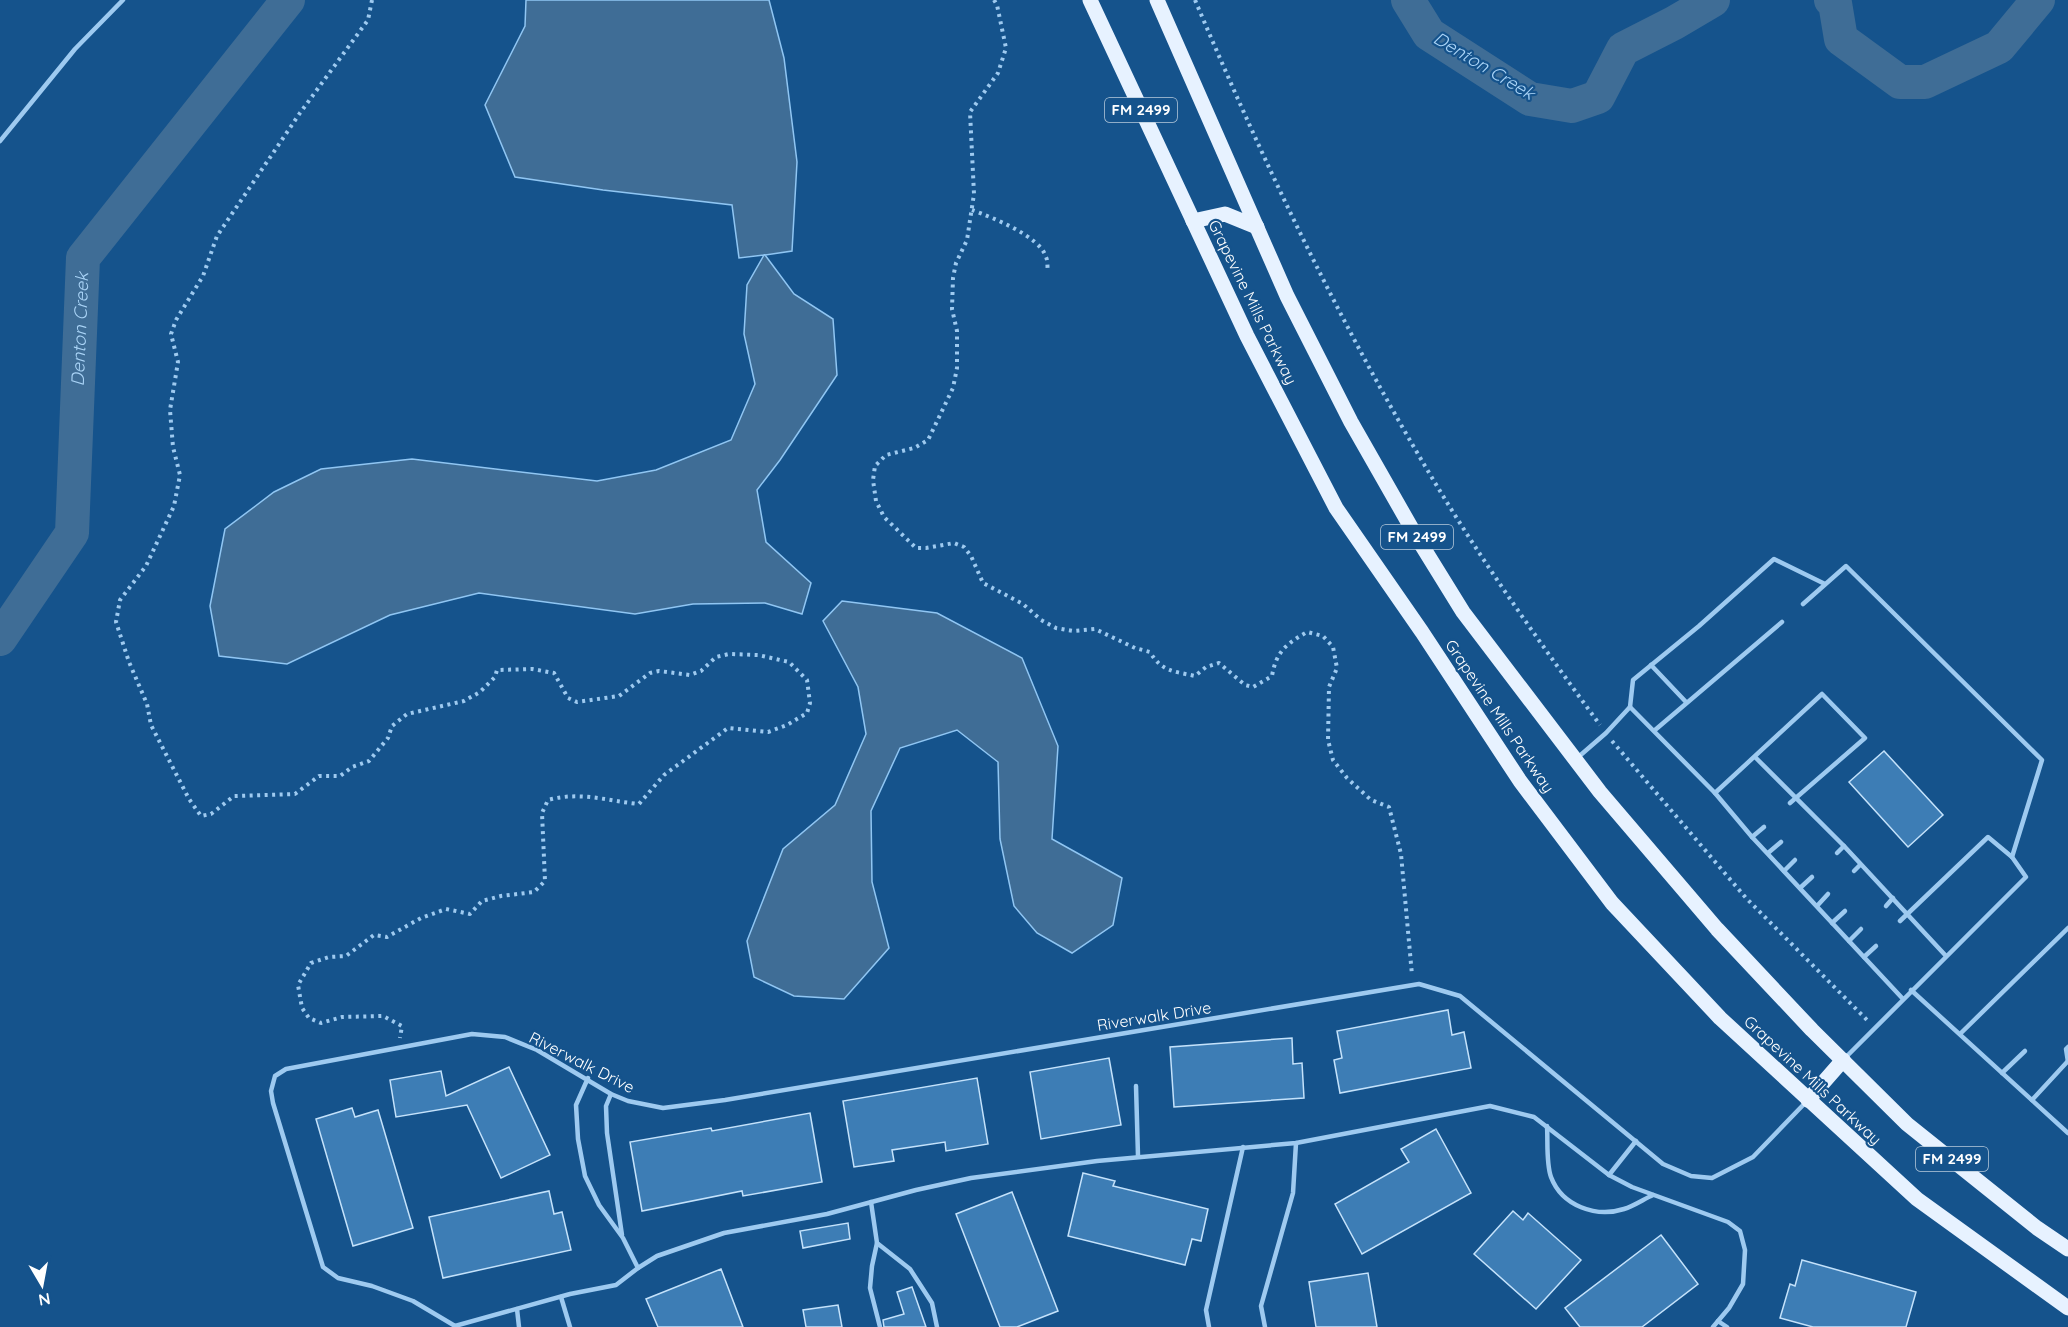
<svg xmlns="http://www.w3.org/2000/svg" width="2068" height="1327" font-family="Quicksand,sans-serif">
	<rect width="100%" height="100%" fill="#15538c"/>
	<g fill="#3f6d96" stroke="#90c6f3" stroke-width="1.5">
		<path d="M526,0H769L784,58L797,162L792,251L765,255L794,294L833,319L837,375L780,460L757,490L766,542L811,583L802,614L765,603L693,604L635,614L479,593L390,615L287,664L219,656L210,606L225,529L274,492L321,469L412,459L597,481L656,470L731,440L755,384L744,334L747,285L764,255L739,258L732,205L603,190L515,177L485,105L525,26Z"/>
		<path d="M842,601L937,613L1022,658L1058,746L1052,839L1122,878L1113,925L1072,953L1037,933L1014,906L1000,839L998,762L957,730L900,748L871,811L872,882L889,948L844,999L794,996L754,977L747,941L783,849L835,805L866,734L858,687L823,621Z"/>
	</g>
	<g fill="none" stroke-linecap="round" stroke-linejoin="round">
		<g stroke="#3f6d96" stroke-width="34">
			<path d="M1408,0L1429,34L1530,99L1572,106L1598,97L1623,49L1674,23L1713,0"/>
			<path d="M1831,0L1835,3L1841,39L1900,82H1925L1999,47L2038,0"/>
			<path id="s1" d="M0,639L72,533L83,258L288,0"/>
		</g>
	</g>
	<g fill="#3d7db5" stroke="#c4e2fb" stroke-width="1.5">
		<path d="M1884,751L1943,815L1908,847L1849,782Z"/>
		<path d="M1448,1010L1452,1035L1464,1032L1471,1068L1340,1093L1334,1060L1342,1058L1337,1031Z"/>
		<path d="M1292,1038L1293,1064L1302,1063L1304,1098L1174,1107L1170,1047Z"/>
		<path d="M1109,1058L1121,1125L1041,1139L1030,1072Z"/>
		<path d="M509,1067L550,1155L501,1178L467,1105L396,1117L390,1080L441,1071L446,1096Z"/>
		<path d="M977,1078L988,1144L946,1151L945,1142L892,1150L894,1161L854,1167L843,1101Z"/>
		<path d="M352,1108L355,1117L378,1110L413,1228L353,1246L316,1119Z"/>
		<path d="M810,1113L822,1182L743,1196L742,1191L642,1211L630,1142L711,1128L712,1131Z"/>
		<path d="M1436,1129L1471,1193L1362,1254L1335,1204L1409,1162L1401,1149Z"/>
		<path d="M1083,1173L1115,1181L1113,1186L1208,1209L1201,1241L1192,1239L1185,1265L1068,1236Z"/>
		<path d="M549,1191L554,1214L562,1212L571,1250L443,1278L429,1217Z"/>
		<path d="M1012,1192L1058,1311L1017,1327H1000L956,1214Z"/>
		<path d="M1513,1211L1523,1220L1528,1213L1581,1260L1536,1309L1474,1254Z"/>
		<path d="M848,1223L850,1239L803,1248L800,1231Z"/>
		<path d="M1661,1235L1698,1284L1642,1327H1580L1565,1308Z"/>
		<path d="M1802,1260L1916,1292L1906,1327H1813L1780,1318L1790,1284L1795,1286Z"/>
		<path d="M721,1269L743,1327H658L646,1299Z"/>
		<path d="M1368,1273L1377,1327H1316L1309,1282Z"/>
		<path d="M912,1287L926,1327H884L883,1320L904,1314L897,1292Z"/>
		<path d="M838,1305L842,1327H806L803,1310Z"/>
	</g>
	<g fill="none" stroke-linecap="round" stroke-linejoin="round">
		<g stroke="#9ecaf0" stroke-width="4" stroke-dasharray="3 4.5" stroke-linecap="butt">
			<path d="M372,0L368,20L300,113L217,236L203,276L176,320L171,334L178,362L170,410L173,447L180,475L174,506L146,566L120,600L116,622L129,662L147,704L151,725L189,799L201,816L211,814L234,796L295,794L319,776H340L352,767L369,761L388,738L392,726L407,714L464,701L480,692L495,677L497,670L532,669L554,673L568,698L577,702L619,696L650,673L659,671L690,675L701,671L716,657L729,654L758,655L789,662L807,680L810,703L807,713L787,725L768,732L728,728L664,775L639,804C607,801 581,791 548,800L542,813L545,881L534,892L501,896L482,901L470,914L446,909L421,918L387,937L374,935L346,956L329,957L311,963L298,985L302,1008L309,1018L321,1023L342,1017L383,1016L402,1026L400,1038"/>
			<path d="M994,0L997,5L1006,48L998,73L970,112L974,194L967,240L956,263L953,278L952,309L957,331V368L953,388L928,440L914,448L886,455L875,466L873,480L876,501L884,517L916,548H926L954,543L964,547L971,556L983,583L1023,604L1041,620L1056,628L1073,631L1095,629L1135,648L1150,652C1162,672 1173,671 1195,676L1206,667L1219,663L1245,685L1253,687L1272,676C1276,652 1286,644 1307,632L1323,636L1333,647L1337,668L1329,687L1328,740L1333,760L1347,778L1371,800L1389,807L1401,854L1412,975"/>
			<path d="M1195,0C1263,161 1338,320 1428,471C1480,559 1540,643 1600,725"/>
			<path d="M972,210C991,217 1040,236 1046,257C1048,261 1047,267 1048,271"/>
			<path d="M1612,741L1746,898L1868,1021"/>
		</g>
		<g stroke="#9ecaf0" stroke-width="4.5">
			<path d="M0,141L75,49L123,0"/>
			<path d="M1803,604L1846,566L2042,760L2012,857"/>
			<path d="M1651,665L1686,702"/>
			<path d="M1630,707L1715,793L1752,837L1903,999"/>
			<path d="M1655,730L1782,622"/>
			<path d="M1755,757L1844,846L1946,956"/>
			<path d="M1576,759L1606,733L1630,707L1633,680L1699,626L1774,559L1825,584"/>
			<path d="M1715,793L1822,694L1865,738L1790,803"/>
			<path d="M1752,837L1764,827"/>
			<path d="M1768,853L1781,842"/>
			<path d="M1837,853L1844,846"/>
			<path d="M1784,871L1795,860"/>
			<path d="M1854,871L1860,865"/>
			<path d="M1800,888L1812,877"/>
			<path d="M1817,906L1828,894"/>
			<path d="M1886,906L1893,898"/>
			<path d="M1832,923L1845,911"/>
			<path d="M1849,941L1861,929"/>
			<path d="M1864,957L1876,946"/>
			<path d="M1911,990L2068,1133"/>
			<path d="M1960,1034L2068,928"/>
			<path d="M2068,1047L2066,1049L2068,1062"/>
			<path d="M1845,1058L2026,877L2012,857L1988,837L1900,921"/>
			<path d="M2002,1073L2025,1051"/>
			<path d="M588,1078L576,1105L578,1139L585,1176L599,1205L623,1238L638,1268L616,1285L570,1294L455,1326L413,1301L372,1286L338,1278L323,1267L273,1103L271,1091L275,1076L286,1069L472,1034L505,1037L537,1050L611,1094L628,1101L663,1108L725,1100L1419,984L1460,996L1663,1164L1691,1176L1712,1178L1753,1157L1806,1102"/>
			<path d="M1136,1086L1138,1156"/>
			<path d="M611,1094L606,1106L607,1133L622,1235"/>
			<path d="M2032,1100L2068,1061"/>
			<path d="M1547,1126C1548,1142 1546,1163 1551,1177C1562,1206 1596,1218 1624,1209C1634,1206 1644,1199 1653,1195"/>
			<path d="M1609,1175L1632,1187L1728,1222L1740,1231L1745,1250L1743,1284L1729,1308L1713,1327"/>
			<path d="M871,1202L877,1243L910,1269L932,1303L937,1327"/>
			<path d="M877,1243L872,1266L870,1288L880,1327"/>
			<path d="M638,1268L657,1256L724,1233L827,1214L916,1190L971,1178L1097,1161L1296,1143L1490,1106L1534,1117L1609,1175L1636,1141"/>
			<path d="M561,1297L570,1327"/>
			<path d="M517,1309L519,1327"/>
			<path d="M1718,1321L1727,1327"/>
			<path d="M1209,1327L1206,1310L1243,1147"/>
			<path d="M1265,1327L1261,1306L1293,1193L1296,1143"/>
		</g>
		<g stroke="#e7f2ff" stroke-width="15">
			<path d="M1090,0L1247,336L1336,508L1422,632L1520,781L1612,903L1720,1018L1917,1199L2068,1308"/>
			<path d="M1157,0L1287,296L1351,422L1416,536L1463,612L1600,792L1717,929L1812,1030L1907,1124L2037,1228L2068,1249"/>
			<path d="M1193,221L1225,214L1257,227"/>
			<path d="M1808,1100L1843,1060"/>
		</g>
	</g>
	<g text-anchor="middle" stroke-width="4.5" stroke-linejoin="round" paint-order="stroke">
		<g fill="#15538c" stroke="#b9cbdc" stroke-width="1.5">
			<rect x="1105" y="98" width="72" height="24" rx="4.5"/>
			<rect x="1381" y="525" width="72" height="24" rx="4.5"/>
			<rect x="1916" y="1147" width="72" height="24" rx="4.5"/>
		</g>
		<g font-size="15" font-weight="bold" fill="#fff">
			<text x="1141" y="115">FM 2499</text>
			<text x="1417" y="542">FM 2499</text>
			<text x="1952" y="1164">FM 2499</text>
		</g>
		<g font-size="16" fill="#fff" stroke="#15538c">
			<text transform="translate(1253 302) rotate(64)" y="6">Grapevine Mills Parkway</text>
			<text transform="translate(1500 716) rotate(56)" y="6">Grapevine Mills Parkway</text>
			<text transform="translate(1154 1016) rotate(-9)" y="6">Riverwalk Drive</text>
			<text transform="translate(582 1062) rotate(27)" y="6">Riverwalk Drive</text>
			<text transform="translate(1813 1080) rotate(43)" y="6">Grapevine Mills Parkway</text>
		</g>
		<g font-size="18" font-style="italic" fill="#aad4f7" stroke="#15538c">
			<text transform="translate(1484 66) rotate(31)" y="6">Denton Creek</text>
			<text dy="6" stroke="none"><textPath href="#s1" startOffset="332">Denton Creek</textPath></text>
		</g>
	</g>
	<g transform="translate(42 1285) rotate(170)" stroke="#15538c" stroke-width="4.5" paint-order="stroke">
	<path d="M0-4.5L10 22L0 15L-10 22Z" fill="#ffffff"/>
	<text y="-9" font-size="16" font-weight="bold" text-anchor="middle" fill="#ffffff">N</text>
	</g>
</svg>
